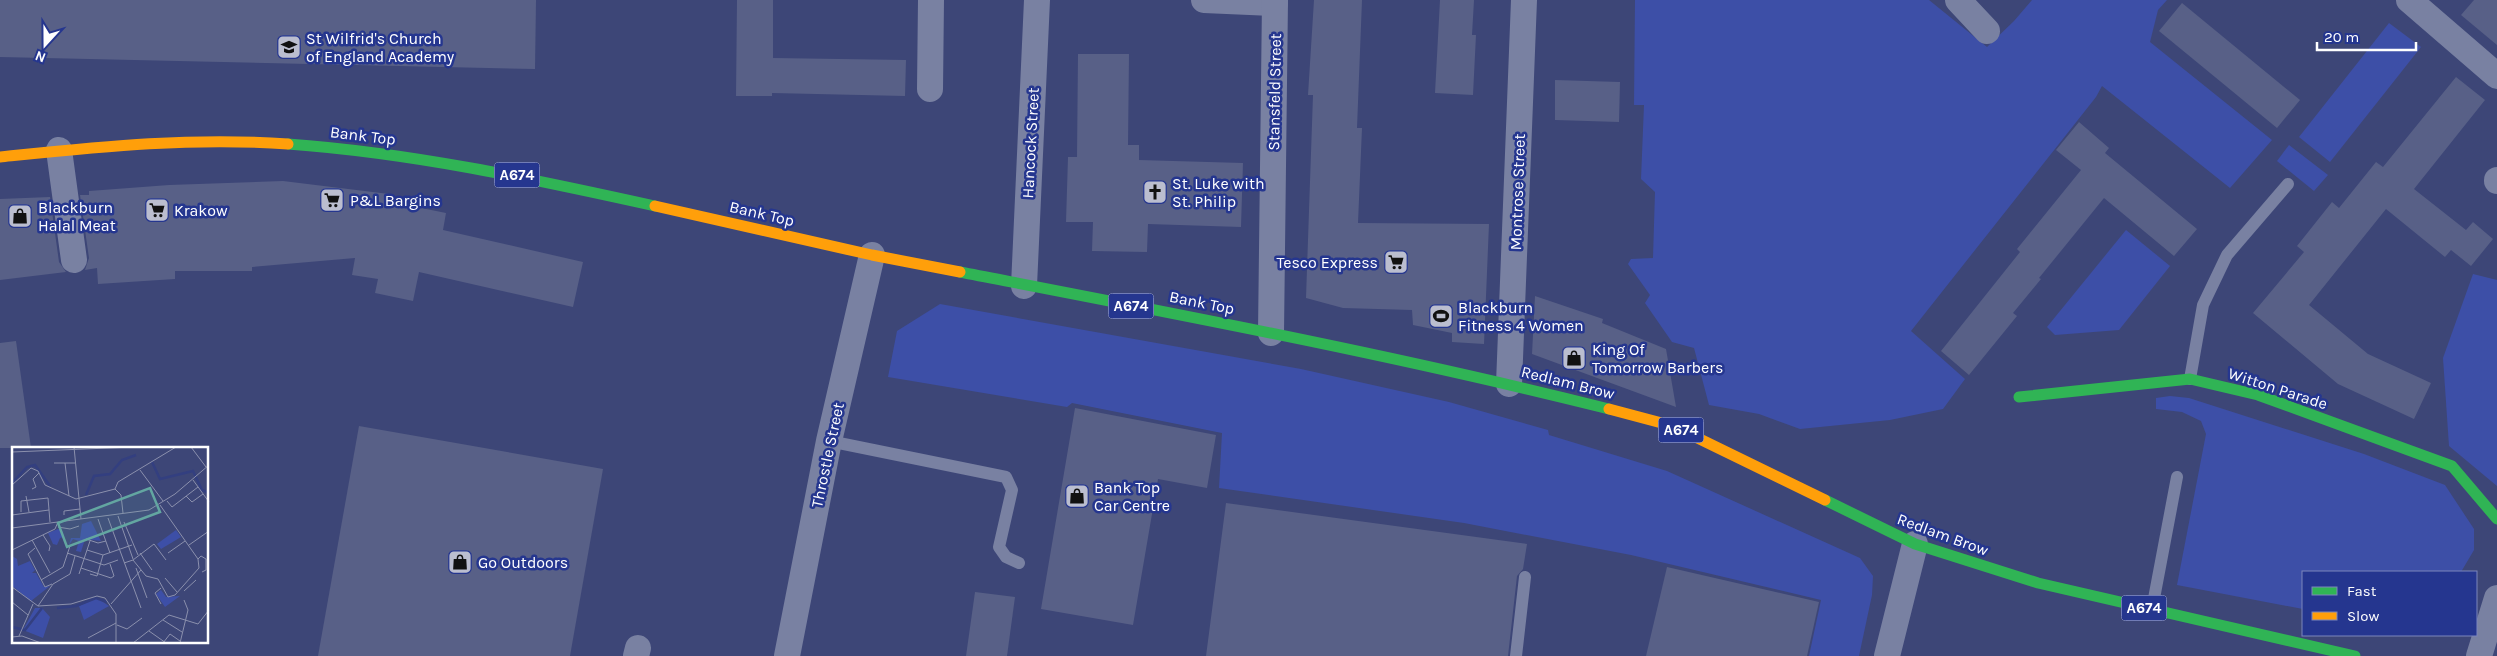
<svg xmlns="http://www.w3.org/2000/svg" width="2497" height="656" font-family="Karla,sans-serif">
	<rect width="100%" height="100%" fill="#3d4677"/>
	<g fill="#3d4fa7">
		<path d="M1635,0H1929L1987,47L2014,21L2032,0H2167L2158,10L2150,42L2272,140L2230,188L2102,86L2096,97L1911,331L1965,379L1943,409L1890,420L1800,429L1759,414L1709,405L1694,348L1672,342L1645,303L1650,295L1628,264L1631,259L1653,258L1655,192L1641,179L1644,105H1634Z"/>
		<path d="M2389,23L2421,47L2330,162L2299,137Z"/>
		<path d="M2289,145L2328,175L2314,191L2277,161Z"/>
		<path d="M2126,230L2170,266L2119,330L2055,335L2047,327Z"/>
		<path d="M2473,274L2497,280V486L2449,446L2443,358Z"/>
		<path d="M940,304L1301,369L1449,402L1548,430L1549,435L1667,471L1860,558L1873,576L1872,595L1859,656H1809L1821,600L1631,555L1464,523L1219,488L1222,433L1072,403L1067,407L888,377L897,331Z"/>
		<path d="M2170,396L2189,398L2364,454L2445,485L2474,529V550L2461,572H2303V609L2177,585L2206,434L2201,421L2182,412L2156,409V398Z"/>
	</g>
	<g fill="#586087">
		<path d="M0,0H536L535,69L0,57Z"/>
		<path d="M737,0H773V58L906,60L905,96L772,93V96H736Z"/>
		<path d="M1314,0H1362L1357,128H1362L1358,223L1489,224L1484,344L1452,342V333L1413,325L1412,310L1343,308L1306,298L1313,95H1308Z"/>
		<path d="M1440,0H1474L1472,35H1476L1473,95L1435,93Z"/>
		<path d="M2474,0H2497V45L2461,15Z"/>
		<path d="M2182,3L2300,100L2277,128L2159,31Z"/>
		<path d="M1078,54H1129L1128,145H1139V160L1243,163L1241,227L1148,224L1147,252L1092,251L1093,222H1066L1068,157H1077Z"/>
		<path d="M2456,77L2485,100L2414,189L2466,230L2473,222L2493,239L2471,266L2451,250L2445,257L2386,209L2309,305L2368,354L2431,383L2414,419L2338,384L2253,313L2304,252L2297,246L2332,202L2339,208L2376,162L2383,167Z"/>
		<path d="M1555,80L1620,82L1619,122L1555,120Z"/>
		<path d="M2079,122L2109,148L2105,153L2197,229L2174,256L2104,198L2039,278L2041,279L2013,313L2017,316L1969,375L1941,351L2020,252L2017,249L2081,170L2056,150Z"/>
		<path d="M283,181L389,194L387,201L446,213L443,230L583,262L573,307L419,272L413,301L375,293L378,279L352,275L355,258L252,267V271H175V279L98,284L97,268L85,270L89,258L80,195H89V191L169,185Z"/>
		<path d="M50,197L59,262L66,272L0,280V199Z"/>
		<path d="M1535,296L1603,319L1602,323L1666,349L1676,407L1532,354Z"/>
		<path d="M16,341L31,448H0V343Z"/>
		<path d="M1075,408L1216,435L1207,488L1158,479L1133,625L1041,609Z"/>
		<path d="M359,426L603,469L570,656H318Z"/>
		<path d="M1226,503L1527,544L1523,569L1517,576L1508,656H1206Z"/>
		<path d="M1667,567L1819,602L1807,656H1646Z"/>
		<path d="M975,592L1015,597L1007,656H966Z"/>
	</g>
	<g fill="none" stroke-linecap="round" stroke-linejoin="round">
		<g stroke="#7981a2" stroke-width="12">
			<path d="M2190,379L2203,305L2227,255L2288,184"/>
			<path d="M829,441L1006,477L1012,490L999,547L1006,557L1019,563"/>
			<path d="M2152,609L2177,477"/>
			<path d="M1516,656L1525,577"/>
		</g>
		<g stroke="#7981a2" stroke-width="26">
			<path d="M1204,0L1275,3"/>
			<path d="M1958,0L1987,31"/>
			<path d="M2409,0L2497,76"/>
			<path d="M930,89L931,0"/>
			<path d="M59,150L74,260"/>
			<path d="M2497,181V180"/>
			<path d="M1024,286L1037,0"/>
			<path d="M1271,333L1275,0"/>
			<path d="M1509,384L1524,0"/>
			<path d="M636,656L638,648"/>
			<path d="M787,656L829,441L872,255"/>
			<path d="M1887,656L1915,544"/>
			<path d="M2479,656L2497,598"/>
		</g>
		<g stroke="#30b455" stroke-width="11">
			<path d="M288,144C412,153 533,179 655,206"/>
			<path d="M960,272C1177,314 1394,355 1609,409"/>
			<path d="M2019,397L2190,379L2258,395L2452,466L2497,519"/>
			<path d="M1825,500L1915,544L2038,583L2355,656"/>
		</g>
		<g stroke="#ff9f0a" stroke-width="11">
			<path d="M0,157C98,147 189,137 288,144"/>
			<path d="M655,206L872,255L960,272"/>
			<path d="M1609,409L1673,426L1825,500"/>
		</g>
	</g>
	<defs>
		<g id="school-square" transform="scale(1.25)"><rect x="-9" y="-9" width="18" height="18" rx="4" fill="#bbbecf" stroke="#25368f"/><path d="M0-5L7-2L0 1L-7-2ZM-4 1L0 2.5L4 1V4Q0 6-4 4Z" fill="#111"/></g>
		<g id="church-square" transform="scale(1.25)"><rect x="-9" y="-9" width="18" height="18" rx="4" fill="#bbbecf" stroke="#25368f"/><path d="M-1.2-6h2.4v3.5h3.3v2.4h-3.3V6h-2.4V-.1h-3.3v-2.4h3.3Z" fill="#111"/></g>
		<g id="supermarket-square" transform="scale(1.25)"><rect x="-9" y="-9" width="18" height="18" rx="4" fill="#bbbecf" stroke="#25368f"/><path d="M-6-5.5h2.5l.6 2H6L4.5 2H-2.5L-4.4-4H-6ZM-1.5 3.2a1.3 1.3 0 1 0 .1 0ZM3 3.2a1.3 1.3 0 1 0 .1 0Z" fill="#111"/></g>
		<g id="shop-square" transform="scale(1.25)"><rect x="-9" y="-9" width="18" height="18" rx="4" fill="#bbbecf" stroke="#25368f"/><path d="M-5-2.5h2.3a2.7 3.5 0 0 1 5.4 0H5L5.5 6h-11ZM-1.5-2.5h3a1.5 2.3 0 0 0-3 0Z" fill="#111"/></g>
		<g id="stadium-square" transform="scale(1.25)"><rect x="-9" y="-9" width="18" height="18" rx="4" fill="#bbbecf" stroke="#25368f"/><path d="M0-5a6.5 5 0 1 0 0 10a6.5 5 0 1 0 0-10ZM-3.5-1.8h7v3.6h-7Z" fill="#111"/></g>
	</defs>
	<g fill-rule="evenodd">
		<use href="#school-square" x="289" y="47"/>
		<use href="#church-square" x="1155" y="192"/>
		<use href="#supermarket-square" x="332" y="200"/>
		<use href="#supermarket-square" x="157" y="210"/>
		<use href="#shop-square" x="20" y="216"/>
		<use href="#supermarket-square" x="1396" y="262"/>
		<use href="#stadium-square" x="1441" y="316"/>
		<use href="#shop-square" x="1574" y="358"/>
		<use href="#shop-square" x="1077" y="496"/>
		<use href="#shop-square" x="460" y="562"/>
	</g>
	<g text-anchor="middle" stroke-width="5" stroke-linejoin="round" paint-order="stroke">
		<g fill="#25368f" stroke="#bec3dd" stroke-width="1">
			<rect x="494.5" y="162.5" width="45" height="25" rx="4"/>
			<rect x="1108.5" y="293.5" width="45" height="25" rx="4"/>
			<rect x="1658.5" y="417.5" width="45" height="25" rx="4"/>
			<rect x="2121.5" y="595.5" width="45" height="25" rx="4"/>
		</g>
		<g font-size="15" font-weight="bold" fill="#fff">
			<text x="517" y="180">A674</text>
			<text x="1131" y="311">A674</text>
			<text x="1681" y="435">A674</text>
			<text x="2144" y="613">A674</text>
		</g>
		<g font-size="16" fill="#fff" stroke="#25368f" text-anchor="start">
			<text x="306" y="44">St Wilfrid's Church<tspan x="306" dy="18">of England Academy</tspan></text>
			<text x="1172" y="189">St. Luke with<tspan x="1172" dy="18">St. Philip</tspan></text>
			<text x="350" y="206">P&amp;L Bargins</text>
			<text x="38" y="213">Blackburn<tspan x="38" dy="18">Halal Meat</tspan></text>
			<text x="174" y="216">Krakow</text>
			<text x="1378" y="268" text-anchor="end">Tesco Express</text>
			<text x="1458" y="313">Blackburn<tspan x="1458" dy="18">Fitness 4 Women</tspan></text>
			<text x="1592" y="355">King Of<tspan x="1592" dy="18">Tomorrow Barbers</tspan></text>
			<text x="1094" y="493">Bank Top<tspan x="1094" dy="18">Car Centre</tspan></text>
			<text x="478" y="568">Go Outdoors</text>
		</g>
		<g font-size="16" fill="#fff" stroke="#25368f">
			<text transform="translate(1274 92) rotate(-89)" y="6">Stansfeld Street</text>
			<text transform="translate(363 135) rotate(7)" y="6">Bank Top</text>
			<text transform="translate(1030 143) rotate(-87)" y="6">Hancock Street</text>
			<text transform="translate(1517 192) rotate(-88)" y="6">Montrose Street</text>
			<text transform="translate(762 213) rotate(13)" y="6">Bank Top</text>
			<text transform="translate(1202 302) rotate(11)" y="6">Bank Top</text>
			<text transform="translate(1568 382) rotate(14)" y="6">Redlam Brow</text>
			<text transform="translate(2278 388) rotate(18)" y="6">Witton Parade</text>
			<text transform="translate(827 455) rotate(-78)" y="6">Throstle Street</text>
			<text transform="translate(1943 534) rotate(20)" y="6">Redlam Brow</text>
		</g>
	</g>
	<g transform="translate(12 447)">
		<rect width="196" height="196" fill="#3d4677"/>
		<path d="M79,74L89,94L73,92L69,105L64,104L67,94L61,92L57,98L59,91H68L70,77ZM46,82L50,83L52,90L48,91L45,98L41,97L36,86ZM164,83L169,90L149,102L145,97ZM0,109L5,112L6,119L18,114L23,123L20,126H24L32,140L38,139L19,154L0,139ZM149,143L154,150L168,149L153,160L144,147ZM85,151L97,159L72,173L67,159ZM23,161H30L38,170L31,191L11,183Z" fill="#3d4fa7"/>
		<path fill="none" stroke="#333f80" stroke-width="2.5" d="M140,15L148,32L181,24L190,43L197,46M0,36L15,20L23,18L38,39M74,48L82,29L98,27L110,13L124,8M45,161L64,159L84,151L95,155M0,180L13,183L30,161"/>
		<path fill="none" stroke="#8b90ad" stroke-width="1" d="M62,0L69,72M179,0L194,20M0,5L121,0M42,16H63M53,16L57,49M128,23L151,54M181,33L197,55M0,38L19,21L26,24L33,38L64,52L103,42M20,42L24,40L21,32L27,26M103,42L106,35L164,0M103,42L109,48L111,66M14,49L17,65M174,49L180,55L191,47M155,54L160,60L186,40M9,65V54L36,51L38,75M0,68L37,63M52,68V64L68,62M106,69L121,112M96,71L129,161M86,72L98,106M112,75L126,108M46,80L58,82L67,79M0,81L137,63L163,47L197,18M31,88L38,99L37,104M74,92L86,96L94,94M20,93L38,126M177,98L197,84M23,101L16,107L33,140L40,137M0,103L43,82L46,75M75,103L91,108L120,98M55,106L92,118L106,113M128,106L140,123M156,106L173,94M186,112L189,109L194,112V123L190,125M121,113L134,129L146,132L156,150L163,148L187,121L186,112L148,58M112,116L121,113L142,97L154,113M69,121L99,131L102,129L98,117M124,121L135,151M67,127L78,94M78,127L85,129L91,108M153,131L165,145M29,133L51,120L58,99M0,140L26,159L59,157L85,149L93,151L104,167V196M172,144L184,133M0,155L16,168M99,157L129,123M149,157L143,146L149,141M26,159L41,137L58,127L63,109M151,173L170,185M105,178L115,182L130,171M137,184L154,196M7,189L21,157M0,190L10,189L29,196M76,191L104,176M121,196L157,168L186,177L197,163M151,196L158,187L168,194M168,196L176,163L172,153"/>
		<path fill="#63a6a1" fill-opacity="0.15" stroke="#63a6a1" stroke-width="2.5" d="M138,41L148,65L55,100L46,76Z"/>
		<rect width="196" height="196" fill="none" stroke="#fff" stroke-width="2.5"/>
	</g>
	<rect x="2302" y="571" width="175" height="65" fill="#25368f" stroke="#7c86bc"/>
	<rect x="2312" y="587" width="25" height="8" fill="#30b455" stroke="#7c86bc"/>
	<text x="2347" y="596" font-size="15" fill="#ffffff">Fast</text>
	<rect x="2312" y="612" width="25" height="8" fill="#ff9f0a" stroke="#7c86bc"/>
	<text x="2347" y="621" font-size="15" fill="#ffffff">Slow</text>
	<g transform="translate(45 45) rotate(201)" stroke="#25368f" stroke-width="4" paint-order="stroke">
	<path d="M0-4L9 19L0 12L-9 19Z" fill="#ffffff"/>
	<text y="-8" font-size="14" font-weight="bold" text-anchor="middle" fill="#ffffff">N</text>
	</g>
	<path d="M2317 42v8h99v-8" fill="none" stroke="#ffffff" stroke-width="2.5"/>
	<text x="2324" y="42" font-size="15" fill="#ffffff" stroke="#25368f" stroke-width="4" paint-order="stroke">20 m</text>
</svg>
